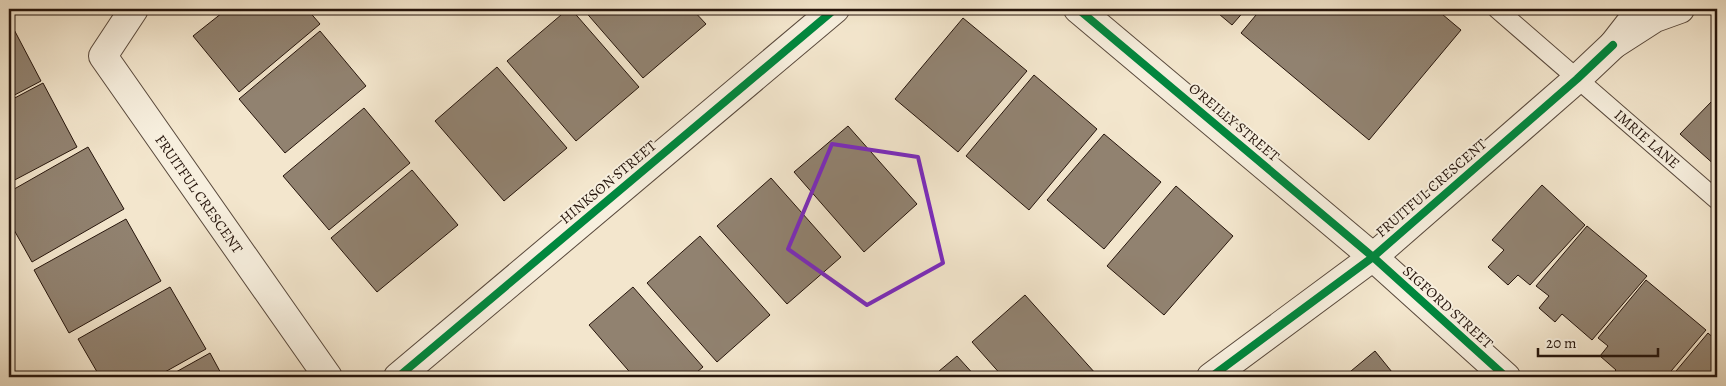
<svg xmlns="http://www.w3.org/2000/svg" width="1726" height="386" font-family="Alegreya,serif">
	<rect width="100%" height="100%" fill="#f3e6cd"/>
	<filter id="stains"><feTurbulence type="fractalNoise" baseFrequency=".004" numOctaves="4"/><feColorMatrix values="0 0 0 0 .2 0 0 0 0 .09 0 0 0 0 .02 0 0 0 .5 -.17"/></filter>
	<radialGradient id="worn" r=".72"><stop offset=".6" stop-color="#630" stop-opacity="0"/><stop offset="1" stop-color="#630" stop-opacity=".3"/></radialGradient>
	<g fill="#918270" stroke="#26150c">
		<path d="M227,9H307L320,24L239,92L193,36Z"/>
		<path d="M568,9H571L639,87L576,141L507,61Z"/>
		<path d="M583,9H692L706,24L643,78Z"/>
		<path d="M1213,9H1246L1232,25Z"/>
		<path d="M1261,9H1436L1461,30L1369,140L1241,33Z"/>
		<path d="M963,18L1027,71L958,152L895,99Z"/>
		<path d="M9,20L41,81L9,98Z"/>
		<path d="M320,31L366,86L285,153L239,99Z"/>
		<path d="M497,67L567,148L504,201L435,121Z"/>
		<path d="M1034,75L1097,129L1029,210L966,156Z"/>
		<path d="M43,83L77,147L9,183V101Z"/>
		<path d="M1717,90V167L1680,134L1712,101Z"/>
		<path d="M364,108L410,163L329,230L283,176Z"/>
		<path d="M848,126L917,204L864,252L794,172Z"/>
		<path d="M1104,134L1161,182L1104,249L1047,200Z"/>
		<path d="M88,147L124,209L32,262L9,221V192Z"/>
		<path d="M412,170L458,225L377,292L331,238Z"/>
		<path d="M771,178L841,257L787,304L717,226Z"/>
		<path d="M1542,185L1585,225L1530,285L1518,275L1508,285L1488,267L1504,250L1492,240Z"/>
		<path d="M1176,186L1233,236L1164,315L1107,266Z"/>
		<path d="M126,219L161,281L69,333L34,270Z"/>
		<path d="M1587,226L1647,276L1592,340L1562,314L1555,322L1539,308L1549,296L1536,286Z"/>
		<path d="M700,236L770,315L717,362L647,283Z"/>
		<path d="M1646,280L1706,330L1666,377H1616L1612,374L1616,370L1600,356L1608,346L1598,338Z"/>
		<path d="M170,287L206,349L156,377H100L78,339Z"/>
		<path d="M633,287L703,367L691,377H634L589,325Z"/>
		<path d="M1025,295L1096,374L1091,377H1003L972,342Z"/>
		<path d="M1708,333L1717,341V377H1671Z"/>
		<path d="M1375,351L1396,377H1346L1345,376Z"/>
		<path d="M210,353L223,377H167Z"/>
		<path d="M957,356L976,377H932Z"/>
	</g>
	<g fill="none" stroke-linecap="round" stroke-linejoin="round">
		<g stroke="#59493c" stroke-width="20">
			<path id="lane" d="M1497,9L1717,200"/>
		</g>
		<g stroke="#59493c" stroke-width="30">
			<g id="street">
				<path d="M134,9L103,56L328,377"/>
				<path d="M1078,9L1373,257L1506,377"/>
				<path d="M1641,9L1613,45L1655,18L1680,9"/>
				<path d="M398,377L835,9"/>
				<path d="M1211,377L1373,257L1577,79L1613,45"/>
			</g>
		</g>
		<use href="#lane" stroke="#f7efde" stroke-width="18"/>
		<use href="#street" stroke="#f7efde" stroke-width="28"/>
		<g stroke="#f7efde" stroke-width="11">
			<g id="cycleway">
				<path d="M1078,9L1373,257L1506,377"/>
				<path d="M398,377L835,9"/>
				<path d="M1211,377L1373,257L1577,79L1613,45"/>
			</g>
		</g>
		<use href="#cycleway" stroke="#00873e" stroke-width="8"/>
	</g>
	<path fill="none" stroke="#7b2cbf" stroke-width="4" stroke-linejoin="round" d="M832,144L918,157L943,263L867,305L788,249Z"/>
	<g text-anchor="middle" stroke-width="4" stroke-linejoin="round" paint-order="stroke">
		<g font-size="15" fill="#26150c" stroke="#f7efde">
			<text transform="translate(1234 122) rotate(40)" y="5">O'REILLY STREET</text>
			<text transform="translate(1647 139) rotate(41)" y="5">IMRIE LANE</text>
			<text transform="translate(608 182) rotate(-40)" y="5">HINKSON STREET</text>
			<text transform="translate(1431 188) rotate(-41)" y="5">FRUITFUL CRESCENT</text>
			<text transform="translate(199 194) rotate(55)" y="5">FRUITFUL CRESCENT</text>
			<text transform="translate(1448 307) rotate(42)" y="5">SIGFORD STREET</text>
		</g>
	</g>
	<rect width="1726" height="386" fill="none" stroke="#f3e6cd" stroke-width="30"/>
	<rect x="10" y="10" width="1706" height="366" fill="none" stroke="#26150c" stroke-width="2.5"/>
	<rect x="15" y="15" width="1696" height="356" fill="none" stroke="#26150c"/>
	<path d="M1538 348v8h120v-8" fill="none" stroke="#26150c" stroke-width="2.5"/>
	<text x="1546" y="348" font-size="15" fill="#26150c" stroke="#f7efde" stroke-width="4" paint-order="stroke">20 m</text>
	<rect width="100%" height="100%" filter="url(#stains)"/>
	<rect width="100%" height="100%" fill="url(#worn)"/>
</svg>
